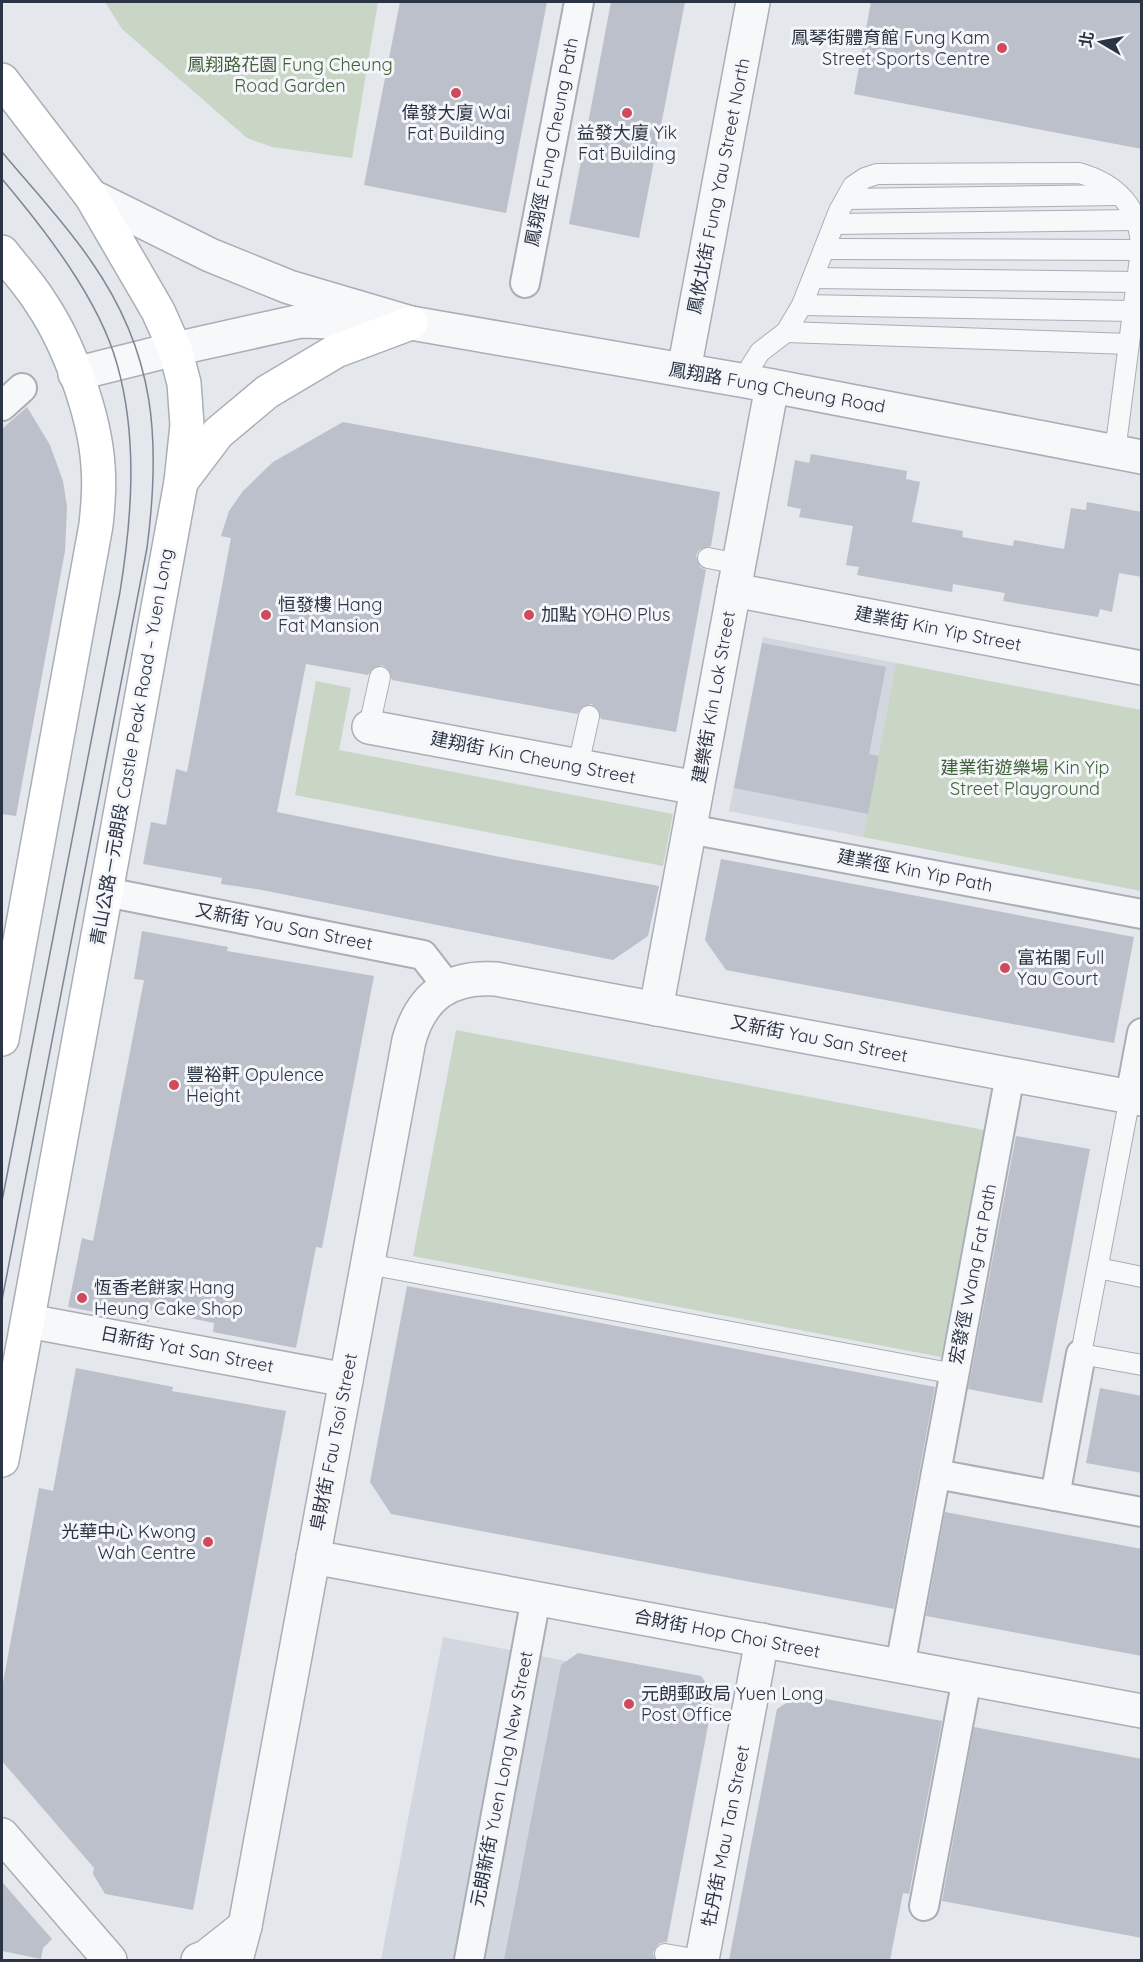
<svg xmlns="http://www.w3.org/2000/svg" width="1143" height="1962" font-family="Quicksand,'Noto Sans TC',sans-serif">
	<rect width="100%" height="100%" fill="#e4e7ec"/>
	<g fill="#d2d6de">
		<path d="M763,637L896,663L863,837L729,811Z"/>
		<path d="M443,1637L618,1671L563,1960H381Z"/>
	</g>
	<g fill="#c9d6c5">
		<path d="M105,2H378L352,158L272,147L247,138L122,29Z"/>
		<path d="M896,663L1141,710V891L863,837Z"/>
		<path d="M316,681L351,688L339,750L673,814L663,866L295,795Z"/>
		<path d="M456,1030L984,1130L941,1357L413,1256Z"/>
	</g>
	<g fill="#bbc0ca">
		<path d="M400,2H547L506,213L364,185Z"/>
		<path d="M611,2H685L639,238L569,224Z"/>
		<path d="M871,2H1142V149L854,94Z"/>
		<path d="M27,407L50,445L63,481L67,507L65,551L16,816L2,814V429Z"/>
		<path d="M343,422L720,492L711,546L699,550L696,556L700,567L706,570L676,732L601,719L597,708L591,704L581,708L577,714L392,680L388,669L382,665L372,669L368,675L306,664L277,812L500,857L659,886L648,936L613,960L262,890L221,884L222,878L143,864L151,822L166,825L176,769L187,772L231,538L221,536L229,511L243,491L273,462Z"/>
		<path d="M811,454L907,471L906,479L920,482L912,522L963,531L962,537L1013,546L1014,540L1064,549L1071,508L1086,510L1087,502L1142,512V577L1119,573L1112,612L1100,609L1098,617L1003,601L1005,593L953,584L952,592L857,575L859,567L846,565L853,526L799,517L801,509L787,506L795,460L809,463Z"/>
		<path d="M762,643L886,667L869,754L879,756L868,814L734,788Z"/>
		<path d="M721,859L1134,937L1114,1043L726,970L705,940Z"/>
		<path d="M142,931L228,947L227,951L374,976L322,1248L316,1247L296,1348L213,1332L214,1323L151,1310L149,1322L68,1307L82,1238L93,1241L144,980L134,979Z"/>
		<path d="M1016,1136L1090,1149L1042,1403L968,1389Z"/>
		<path d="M407,1286L935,1387L894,1609L391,1514L370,1482Z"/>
		<path d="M76,1368L173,1387L172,1391L286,1411L193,1910L105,1894L93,1874L94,1868L2,1761V1688L33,1521L39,1488L53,1491Z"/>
		<path d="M1100,1388L1142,1396V1473L1086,1463Z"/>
		<path d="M945,1512L1142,1549V1656L926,1616Z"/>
		<path d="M578,1653L701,1676L714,1694L667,1942L660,1943L656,1947L653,1953L655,1960H504L561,1665Z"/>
		<path d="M800,1694L942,1721L909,1894L903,1893L890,1960H729L777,1709Z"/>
		<path d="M974,1727L1142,1759V1938L942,1901Z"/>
		<path d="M2,1882L52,1939L43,1948L41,1959L2,1951Z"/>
	</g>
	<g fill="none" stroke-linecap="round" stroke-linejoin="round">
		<g stroke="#a9aeb7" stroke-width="22">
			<g id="service">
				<path d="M846,199L1119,195"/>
				<path d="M834,224L1137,220"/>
				<path d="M825,249L1141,250"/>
				<path d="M813,278L1137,282"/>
				<path d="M802,305L1133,311"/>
				<path d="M786,332L1129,344"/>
				<path d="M746,381L751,366L760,352L786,332L802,305L839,211L853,186L865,178L877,174L1079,173C1118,184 1141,209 1141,250L1115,452"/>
				<path d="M708,558L739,564"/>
				<path d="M369,727L380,677"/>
				<path d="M578,766L589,716"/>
				<path d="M1130,1097L1081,1354L1142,1365"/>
				<path d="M368,1264L955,1374"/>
				<path d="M1098,1268L1142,1277"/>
				<path d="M665,1954L699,1960"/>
			</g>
		</g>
		<g stroke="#a9aeb7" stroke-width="32">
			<g id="pedestrian">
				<path d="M525,283L579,2"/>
				<path d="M2,406L22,388"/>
				<path d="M689,829L1142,914"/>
				<path d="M106,892L423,955L447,986"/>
				<path d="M1130,1097L1142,1033"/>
				<path d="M936,1474L1142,1512"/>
				<path d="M1055,1496L1081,1354"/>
				<path d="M900,1666L1010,1075"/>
				<path d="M924,1906L967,1678"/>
				<path d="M469,1960L536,1598"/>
			</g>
		</g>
		<g stroke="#a9aeb7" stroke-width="36">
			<g id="minor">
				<path d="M684,370L753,2"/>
				<path d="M734,590L1142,668"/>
				<path d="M369,727L697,788"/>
				<path d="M656,1009L772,386"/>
				<path d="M28,1321L346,1380"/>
				<path d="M313,1557L1142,1711"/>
				<path d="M236,1960L245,1926L409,1040C422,995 450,976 496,979L1142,1099"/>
				<path d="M702,1960L762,1640"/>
			</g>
		</g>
		<g stroke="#a9aeb7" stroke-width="36">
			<g id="tertiary">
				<path d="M91,196L210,255L289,287L411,323L746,381L1142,457"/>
				<path d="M75,374L175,349L301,321L370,323"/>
				<path d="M2,1835L110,1960"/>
				<path d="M198,1960L206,1957L245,1926"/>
			</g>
		</g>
		<g stroke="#a9aeb7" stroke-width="36">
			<g id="secondary">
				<path d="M2,80L91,196L158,311L175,349L184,383L187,425L181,482L2,1460"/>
				<path d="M2,252C15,269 30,285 41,303C69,344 95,416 98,466C100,486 98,506 96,525L2,1039"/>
				<path d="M181,482L218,433L267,392L336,351L411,323"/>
			</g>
		</g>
		<use href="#service" stroke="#f7f8fa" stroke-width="20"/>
		<use href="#pedestrian" stroke="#f7f8fa" stroke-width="28"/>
		<use href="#minor" stroke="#f7f8fa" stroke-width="33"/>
		<use href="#tertiary" stroke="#f7f8fa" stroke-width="33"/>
		<use href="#secondary" stroke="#fff" stroke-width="33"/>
		<g stroke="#7d8696" stroke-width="1.5">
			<path d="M2,152C32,188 65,223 91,261C156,354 161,440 147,548L2,1300"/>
			<path d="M2,179C45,230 99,299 117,364C138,438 132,517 120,592L2,1201"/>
		</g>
	</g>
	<g fill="#d1495b" stroke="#f4f6f9" stroke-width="2">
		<circle cx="1002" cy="48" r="6"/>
		<circle cx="456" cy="93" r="6"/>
		<circle cx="627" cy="113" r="6"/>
		<circle cx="266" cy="615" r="6"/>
		<circle cx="529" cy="615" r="6"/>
		<circle cx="1005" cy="968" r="6"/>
		<circle cx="174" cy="1085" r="6"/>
		<circle cx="82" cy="1298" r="6"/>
		<circle cx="208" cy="1542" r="6"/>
		<circle cx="629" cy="1704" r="6"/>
	</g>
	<g text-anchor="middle" stroke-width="6" stroke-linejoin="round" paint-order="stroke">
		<g font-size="18" fill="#2b3445" stroke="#f4f6f9" text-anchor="start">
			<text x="990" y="44" text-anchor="end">鳳琴街體育館 Fung Kam<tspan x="990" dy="21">Street Sports Centre</tspan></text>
			<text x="456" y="119" text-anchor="middle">偉發大廈 Wai<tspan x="456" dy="21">Fat Building</tspan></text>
			<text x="627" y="139" text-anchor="middle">益發大廈 Yik<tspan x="627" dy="21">Fat Building</tspan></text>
			<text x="278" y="611">恒發樓 Hang<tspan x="278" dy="21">Fat Mansion</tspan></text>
			<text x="541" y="621">加點 YOHO Plus</text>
			<text x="1017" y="964">富祐閣 Full<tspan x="1017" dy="21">Yau Court</tspan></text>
			<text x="186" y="1081">豐裕軒 Opulence<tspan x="186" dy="21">Height</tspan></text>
			<text x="94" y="1294">恆香老餅家 Hang<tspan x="94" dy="21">Heung Cake Shop</tspan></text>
			<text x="196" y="1538" text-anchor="end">光華中心 Kwong<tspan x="196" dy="21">Wah Centre</tspan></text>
			<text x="641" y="1700">元朗郵政局 Yuen Long<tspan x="641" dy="21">Post Office</tspan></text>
		</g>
		<g font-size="18" fill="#3f6138" stroke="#f4f6f9">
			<text x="290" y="71">鳳翔路花園 Fung Cheung<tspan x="290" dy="21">Road Garden</tspan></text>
			<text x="1025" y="774">建業街遊樂場 Kin Yip<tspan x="1025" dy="21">Street Playground</tspan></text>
		</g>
		<g font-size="18" fill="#2b3445" stroke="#f4f6f9">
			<text transform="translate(552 142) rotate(-79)" y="6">鳳翔徑 Fung Cheung Path</text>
			<text transform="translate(719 186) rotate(-79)" y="6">鳳攸北街 Fung Yau Street North</text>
			<text transform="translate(777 388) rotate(10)" y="6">鳳翔路 Fung Cheung Road</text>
			<text transform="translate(938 629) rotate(11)" y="6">建業街 Kin Yip Street</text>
			<text transform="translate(714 697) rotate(-80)" y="6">建樂街 Kin Lok Street</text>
			<text transform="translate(132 747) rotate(-80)" y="6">青山公路－元朗段 Castle Peak Road – Yuen Long</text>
			<text transform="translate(533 758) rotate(11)" y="6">建翔街 Kin Cheung Street</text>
			<text transform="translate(915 871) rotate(11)" y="6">建業徑 Kin Yip Path</text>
			<text transform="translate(284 927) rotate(11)" y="6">又新街 Yau San Street</text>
			<text transform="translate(819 1039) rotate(11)" y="6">又新街 Yau San Street</text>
			<text transform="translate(973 1274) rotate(-79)" y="6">宏發徑 Wang Fat Path</text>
			<text transform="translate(187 1350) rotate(11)" y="6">日新街 Yat San Street</text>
			<text transform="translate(334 1442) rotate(-79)" y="6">阜財街 Fau Tsoi Street</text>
			<text transform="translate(727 1634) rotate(11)" y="6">合財街 Hop Choi Street</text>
			<text transform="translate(502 1779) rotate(-79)" y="6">元朗新街 Yuen Long New Street</text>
			<text transform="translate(726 1836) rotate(-79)" y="6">牡丹街 Mau Tan Street</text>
		</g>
	</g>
	<rect width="1143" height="1962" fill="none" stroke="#2b3445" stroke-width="6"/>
	<g transform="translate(1101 42) rotate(280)" stroke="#f4f6f9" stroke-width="4.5" paint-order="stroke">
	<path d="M0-4.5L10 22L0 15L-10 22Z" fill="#2b3445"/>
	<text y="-9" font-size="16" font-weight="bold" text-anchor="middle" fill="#2b3445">北</text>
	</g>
</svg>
